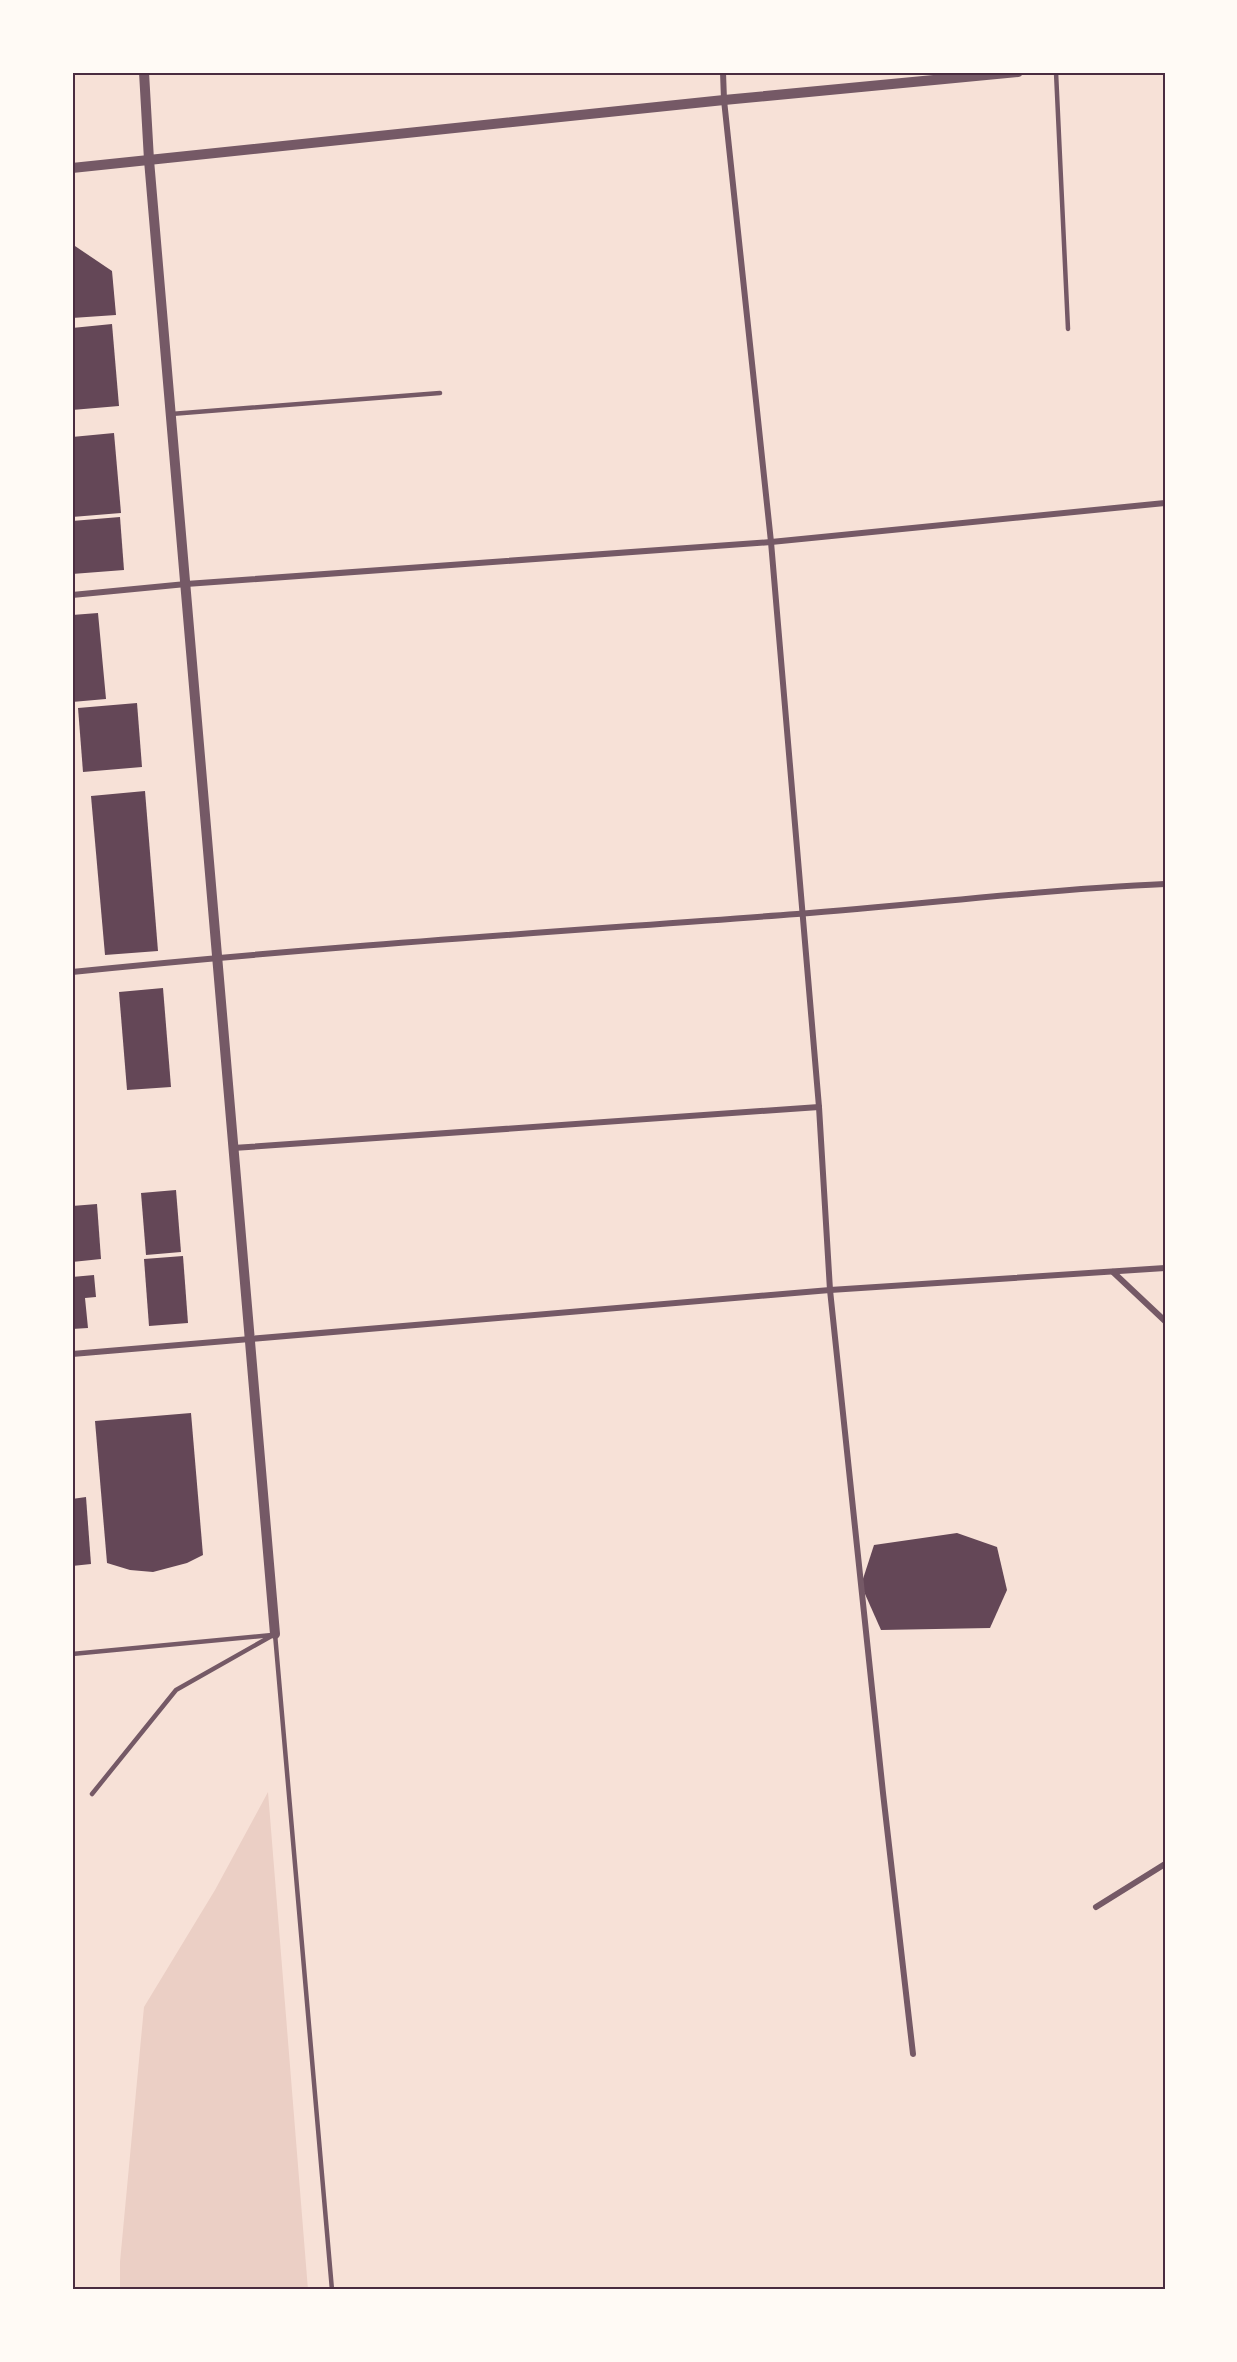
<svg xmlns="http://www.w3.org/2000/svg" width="1237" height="2362" font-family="Literata,serif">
	<rect width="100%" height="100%" fill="#f7e1d7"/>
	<path fill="#ebcfc5" d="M268,1792L308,2290H120V2262L144,2007L215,1890Z"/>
	<g fill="#644757">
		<path d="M72,244L112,271L116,315L72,318Z"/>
		<path d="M112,324L119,406L72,410V328Z"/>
		<path d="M114,433L121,513L72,517V437Z"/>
		<path d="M120,517L124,570L72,574V521Z"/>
		<path d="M98,613L106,699L72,702V615Z"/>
		<path d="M137,703L142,767L83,772L78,708Z"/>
		<path d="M145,791L158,951L105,955L91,796Z"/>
		<path d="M163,988L171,1087L127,1090L119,992Z"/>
		<path d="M176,1190L181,1252L146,1255L141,1193Z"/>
		<path d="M97,1204L101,1259L72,1262V1206Z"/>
		<path d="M183,1256L188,1323L149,1326L144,1259Z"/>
		<path d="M94,1275L96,1297L85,1298L88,1328L72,1329V1277Z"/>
		<path d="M191,1413L203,1555L187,1563L153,1572L130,1570L107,1563L95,1421Z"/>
		<path d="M86,1497L91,1564L72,1566V1499Z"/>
		<path d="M957,1533L997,1547L1007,1590L990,1628L881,1630L861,1585L874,1545Z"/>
	</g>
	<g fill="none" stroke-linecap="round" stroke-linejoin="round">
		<g stroke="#755966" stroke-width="4.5">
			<path d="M1056,72L1068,329"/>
			<path d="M171,414L440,393"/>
			<path d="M275,1634L332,2290"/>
			<path d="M72,1654L272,1635"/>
			<path d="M92,1794L176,1690L275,1634"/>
		</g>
		<g stroke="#755966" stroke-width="6">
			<path d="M723,72L724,100L771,542L819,1107L830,1290L883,1793L913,2054"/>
			<path d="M72,595L186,584L771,542L1165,503"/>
			<path d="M72,972C313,947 555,932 797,914C920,905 1042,889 1165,884"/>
			<path d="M233,1148L819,1107"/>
			<path d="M1113,1272L1165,1321"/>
			<path d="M72,1354L830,1290L1165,1268"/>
			<path d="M1096,1907L1165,1864"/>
		</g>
		<g stroke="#755966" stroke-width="10">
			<path d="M144,72L149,160L275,1634"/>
			<path d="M72,168L724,100L1018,72"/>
		</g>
	</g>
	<rect width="1237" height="2362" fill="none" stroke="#fffaf5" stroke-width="147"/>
	<rect x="74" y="74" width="1090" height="2214" fill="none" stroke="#4a2c40" stroke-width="2"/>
</svg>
